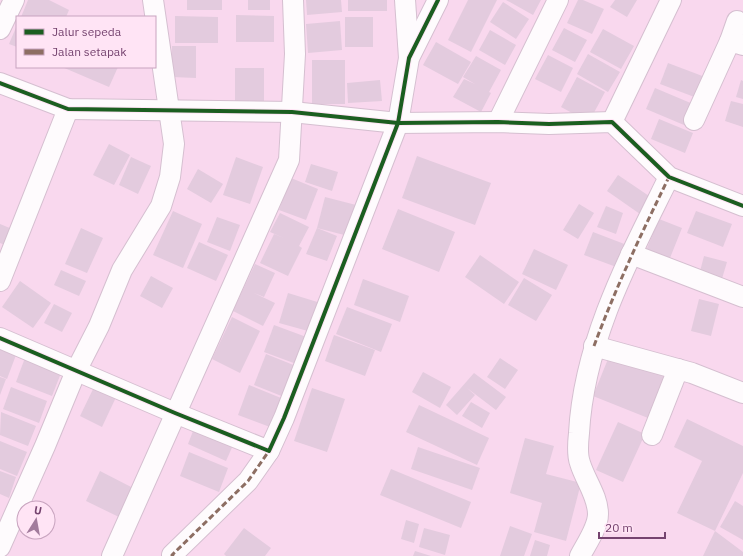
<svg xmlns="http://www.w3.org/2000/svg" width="743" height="556" font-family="'IBM Plex Sans',sans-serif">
	<rect width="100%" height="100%" fill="#f6e3ef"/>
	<path fill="#f9d8ee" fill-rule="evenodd" d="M0,0H743V556H0ZM17,17H155V67H17ZM24,508H48V532H24Z"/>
	<g fill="#e3cbde">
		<path d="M28,0H49L69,10L66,17H21Z"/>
		<rect x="187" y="0" width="35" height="10"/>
		<rect x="248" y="0" width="22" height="10"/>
		<path d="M306,0H341L342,12L307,15Z"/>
		<rect x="348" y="0" width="39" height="11"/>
		<path d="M468,0H497L471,52L448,40Z"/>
		<path d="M506,0H541L533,15Z"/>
		<path d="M578,0H583L604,9L592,34L567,23Z"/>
		<path d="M615,0H637L627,17L610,7Z"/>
		<path d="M503,2L529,19L516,39L490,22Z"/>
		<path d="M236,15L274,16V42H236Z"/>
		<path d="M175,16L218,17V43H175Z"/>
		<rect x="345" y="17" width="28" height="30"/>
		<path d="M340,21L342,50L308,53L306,24Z"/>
		<path d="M17,25V47L9,44Z"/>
		<path d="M564,28L587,40L575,62L552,50Z"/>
		<path d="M603,29L634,46L621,69L590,52Z"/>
		<path d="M490,30L516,45L505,65L479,50Z"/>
		<path d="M436,42L471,62L458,84L423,65Z"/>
		<path d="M172,46H196V78L172,77Z"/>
		<path d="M588,54L620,72L608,92L577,74Z"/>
		<path d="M548,55L573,68L561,92L535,79Z"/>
		<path d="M476,56L501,70L489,92L491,93L481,112L453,97L464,79L475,84L463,77Z"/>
		<rect x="312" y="60" width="33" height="44"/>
		<path d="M668,63L705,77L697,98L660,84Z"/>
		<path d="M62,67H118L109,87Z"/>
		<rect x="235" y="68" width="29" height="37"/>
		<path d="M577,77L605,92L589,122L561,107Z"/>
		<path d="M380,80L382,101L348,103L347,83Z"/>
		<path d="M741,80L743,81V99L736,97Z"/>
		<path d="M655,88L693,104L684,125L646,109Z"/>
		<path d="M731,101L743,104V127L725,121Z"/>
		<path d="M659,119L693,133L685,153L651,139Z"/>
		<path d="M109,144L130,155L114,185L93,175Z"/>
		<path d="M417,156L491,183L475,225L402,198Z"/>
		<path d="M131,157L151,166L138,194L119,185Z"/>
		<path d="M236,157L263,167L250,204L223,195Z"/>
		<path d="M311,164L338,172L332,191L305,182Z"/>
		<path d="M198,169L223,184L211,203L187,189Z"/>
		<path d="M618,175L652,198L640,214L607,191Z"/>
		<path d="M291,178L318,189L306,220L279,210Z"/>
		<path d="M325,197L360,206L352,237L317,228Z"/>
		<path d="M579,204L594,213L578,239L563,230Z"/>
		<path d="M606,206L623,213L616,234L597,227Z"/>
		<path d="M398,209L455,232L439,272L382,249Z"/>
		<path d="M173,211L202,224L183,268L153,255Z"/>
		<path d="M696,211L732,224L723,247L687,233Z"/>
		<path d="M280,213L309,227L299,246L302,248L288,276L260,263L274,234L284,238L270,232Z"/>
		<path d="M217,217L240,225L230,251L207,242Z"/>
		<path d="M659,219L682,228L668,263L645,253Z"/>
		<path d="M0,224L17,231L10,247L0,243Z"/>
		<path d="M81,228L103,238L87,273L65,264Z"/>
		<path d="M317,228L337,236L327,261L306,254Z"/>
		<path d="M593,232L627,245L619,268L584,255Z"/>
		<path d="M199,242L228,255L216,281L187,268Z"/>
		<path d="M534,249L568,265L556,290L522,274Z"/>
		<path d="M480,255L519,282L504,304L465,277Z"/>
		<path d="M704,256L727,262L721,282L699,275Z"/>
		<path d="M255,264L275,273L264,297L254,293L275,303L263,326L233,311Z"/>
		<path d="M61,270L86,281L79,296L54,285Z"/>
		<path d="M151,276L173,288L162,308L140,296Z"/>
		<path d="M524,278L552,295L536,321L508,305Z"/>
		<path d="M363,279L409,296L400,322L354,305Z"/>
		<path d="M20,281L51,303L33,328L2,307Z"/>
		<path d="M288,293L324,304L315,333L279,323Z"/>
		<path d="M699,299L719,304L711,336L691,331Z"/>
		<path d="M54,304L72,313L62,332L44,323Z"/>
		<path d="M347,307L392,324L381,352L336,334Z"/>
		<path d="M232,317L260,331L240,373L212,359Z"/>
		<path d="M274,325L309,338L299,365L264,352Z"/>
		<path d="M334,335L375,350L365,376L325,361Z"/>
		<path d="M0,340L19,347L7,379L0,376Z"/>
		<path d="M266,354L296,366L284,397L254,385Z"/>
		<path d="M610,354L665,377L648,418L593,396Z"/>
		<path d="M26,355L63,368L52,396L16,382Z"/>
		<path d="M500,358L518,370L505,389L487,377Z"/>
		<path d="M423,372L451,387L440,408L412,392Z"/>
		<path d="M474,373L506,397L496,410L467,388L475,395L457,415L446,405Z"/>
		<path d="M0,377L6,379L0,395Z"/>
		<path d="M96,383L118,393L102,427L80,416Z"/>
		<path d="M249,385L281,398L270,427L238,415Z"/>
		<path d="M11,387L47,401L39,423L3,409Z"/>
		<path d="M312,388L345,399L327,452L294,441Z"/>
		<path d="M471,402L490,413L482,428L462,416Z"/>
		<path d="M419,405L489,438L477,465L406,432Z"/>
		<path d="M1,412L36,426L28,446L0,435Z"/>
		<path d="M687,419L743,446V473L715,531L743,552V556H703L715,531L677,513L702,461L674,447Z"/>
		<path d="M618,422L645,434L623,482L596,470Z"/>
		<path d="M195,426L234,443L226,461L188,444Z"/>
		<path d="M525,438L554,446L546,474L581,483L566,541L534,532L542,503L510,493Z"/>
		<path d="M0,441L27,452L17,476L0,469Z"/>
		<path d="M418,447L480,468L472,490L411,469Z"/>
		<path d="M189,452L228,468L219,492L180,476Z"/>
		<path d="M391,469L471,502L461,528L380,495Z"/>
		<path d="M0,471L16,477L9,498L0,494Z"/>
		<path d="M100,471L135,489L121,518L86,501Z"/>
		<path d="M735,501L743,506V540L720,527Z"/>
		<path d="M406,520L419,524L414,543L401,539Z"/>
		<path d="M510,526L532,534L524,556H500Z"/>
		<path d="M244,528L271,548L265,556H226L224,554Z"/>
		<path d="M424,528L450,535L445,555L419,547Z"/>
		<path d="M535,540L550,545L547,556H530Z"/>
		<path d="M415,551L431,556H413Z"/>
	</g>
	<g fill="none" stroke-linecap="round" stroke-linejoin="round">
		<g stroke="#d5bfd0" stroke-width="22">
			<g id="street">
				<path d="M405,0L409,58"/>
				<path d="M0,29L14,0"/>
				<path d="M730,41L737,21"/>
				<path d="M0,83L68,109L292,112L398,123L498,122L549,124L612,122L669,177L743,206"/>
				<path d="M694,120L730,41L743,45"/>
				<path d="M498,122L558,0"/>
				<path d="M612,122L671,0"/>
				<path d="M631,254L743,297"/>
				<path d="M0,281L68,109"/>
				<path d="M0,338L175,413L269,451L284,418L398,123L409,58L438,0"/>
				<path d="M594,346L692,373L743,393"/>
				<path d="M652,435L678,369"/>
				<path d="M0,547L45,446L76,371L99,326L122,270L161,206L170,177L174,144L153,0"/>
				<path d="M112,556L289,160L295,54L293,0"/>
				<path d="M174,556L172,555L248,481L269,451"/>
				<path d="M580,556C586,544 598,528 598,514C598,496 585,480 580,463C577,455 578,442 579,433C584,341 629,258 669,177"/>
			</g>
		</g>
		<use href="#street" stroke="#fefbfd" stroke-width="20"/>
		<g stroke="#8d6e63" stroke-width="3" stroke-dasharray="6 3" stroke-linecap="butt">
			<path d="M594,346C616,287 642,232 669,177"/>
			<path d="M174,556L172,555L248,481L269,451"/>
		</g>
		<g stroke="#ffe4f5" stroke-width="6">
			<g id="cycleway">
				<path d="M0,83L68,109L292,112L398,123L498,122L549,124L612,122L669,177L743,206"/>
				<path d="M0,338L175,413L269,451L284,418L398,123L409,58L438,0"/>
			</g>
		</g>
		<use href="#cycleway" stroke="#1b5e20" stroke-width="4"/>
	</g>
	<rect x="16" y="16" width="140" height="52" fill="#ffe4f5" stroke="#c8a4bf"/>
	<rect x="24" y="29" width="20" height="6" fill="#1b5e20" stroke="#c8a4bf"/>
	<text x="52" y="36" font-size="12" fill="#75436f">Jalur sepeda</text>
	<rect x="24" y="49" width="20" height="6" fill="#8d6e63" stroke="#c8a4bf"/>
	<text x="52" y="56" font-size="12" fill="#75436f">Jalan setapak</text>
	<g transform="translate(36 520) rotate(11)"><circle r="19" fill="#ffe4f5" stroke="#c8a4bf"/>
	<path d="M0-3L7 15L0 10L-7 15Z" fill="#a27b9c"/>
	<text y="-6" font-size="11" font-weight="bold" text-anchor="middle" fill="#75436f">U</text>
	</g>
	<path d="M599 532v6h66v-6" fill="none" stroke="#75436f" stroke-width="2"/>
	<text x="605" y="532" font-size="12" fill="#75436f" stroke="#ffe4f5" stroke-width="3" paint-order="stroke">20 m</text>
</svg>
